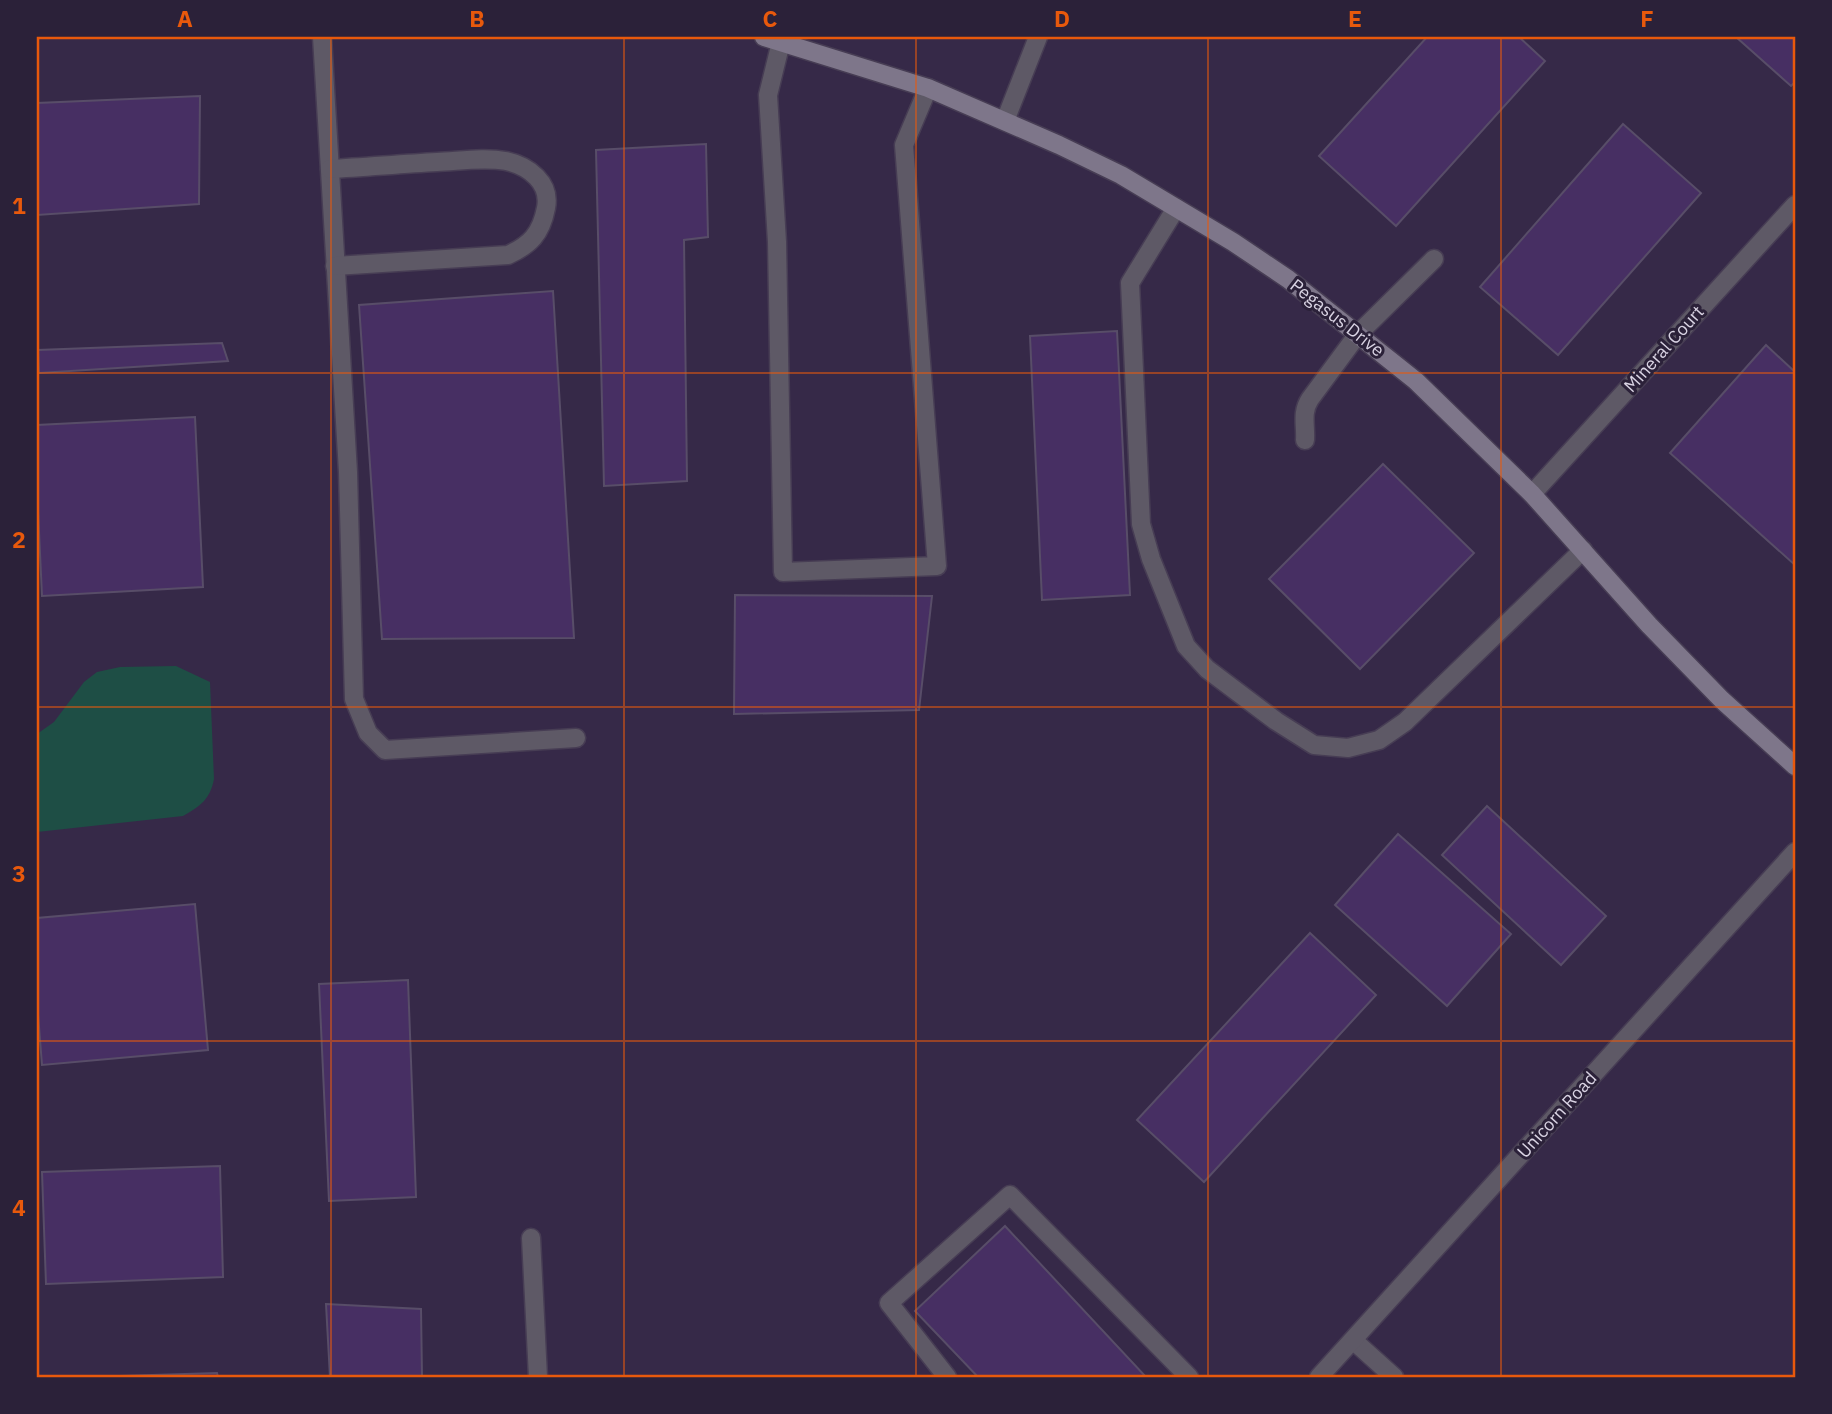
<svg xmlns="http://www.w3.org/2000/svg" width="1832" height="1414" font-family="'IBM Plex Sans',sans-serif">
	<rect width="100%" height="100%" fill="#2b2139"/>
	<rect fill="#362948" x="37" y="37" width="1758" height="1340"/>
	<path fill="#1e4e45" d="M176,666L210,682L214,779C210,800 200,806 183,816L37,832V734L54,722L84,682L97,672L120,667Z"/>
	<g fill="#472f63" stroke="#584d68" stroke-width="2">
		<path d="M1427,37H1519L1545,61L1396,226L1319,156Z"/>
		<path d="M1736,37H1795V82L1791,86Z"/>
		<path d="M200,96L199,204L37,215V103Z"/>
		<path d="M1623,124L1701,193L1558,355L1480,287Z"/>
		<path d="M706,144L708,237L684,240L687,481L604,486L596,150Z"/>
		<path d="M553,291L574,638L382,639L359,305Z"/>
		<path d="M1117,331L1130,595L1042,600L1030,336Z"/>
		<path d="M222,343L228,361L39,373L38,350Z"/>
		<path d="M1766,345L1795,372V565L1670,453Z"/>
		<path d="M195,417L203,587L42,596L37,488V425Z"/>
		<path d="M1383,464L1474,553L1360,669L1269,579Z"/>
		<path d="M735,595L932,596L919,710L734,714Z"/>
		<path d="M1487,806L1606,916L1561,965L1442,855Z"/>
		<path d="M1398,834L1511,934L1447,1006L1335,905Z"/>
		<path d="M195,904L208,1050L42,1065L37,1001V918Z"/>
		<path d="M1310,933L1376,995L1204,1182L1137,1120Z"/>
		<path d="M408,980L416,1197L329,1201L319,984Z"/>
		<path d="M220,1166L223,1277L46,1284L42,1172Z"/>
		<path d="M1005,1226L1146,1377H978L915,1311Z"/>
		<path d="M326,1304L421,1309L422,1377H330Z"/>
		<path d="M217,1373L218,1377H86Z"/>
	</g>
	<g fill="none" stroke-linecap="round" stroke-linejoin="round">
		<g stroke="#473d54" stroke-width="21">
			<g id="lane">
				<path d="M322,37L348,472L354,699L368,733L385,750L576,738"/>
				<path d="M781,42L768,95L777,242L783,572L937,566L904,145L928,88"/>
				<path d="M1005,121L1038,37"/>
				<path d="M330,169C366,167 401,164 437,162C460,161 484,157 506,161C529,166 551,183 546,208C541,234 530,245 508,255L335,266"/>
				<path d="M1176,208L1130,283L1141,524L1151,559L1186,646L1207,669L1276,721L1314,745L1348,748L1379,740L1405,722L1583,550"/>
				<path d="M1305,440C1306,425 1301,413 1310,399L1358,334L1434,259"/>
				<path d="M531,1238L538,1377"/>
				<path d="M1354,1341L1394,1377"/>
				<path d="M947,1377L889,1303L1010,1195L1189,1377"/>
			</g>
		</g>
		<g stroke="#473d54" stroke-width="21">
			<g id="street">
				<path d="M1532,494L1795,205"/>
				<path d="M1319,1377L1795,852"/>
			</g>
		</g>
		<g stroke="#473d54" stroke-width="21">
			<path id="secondary" d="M764,37L928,88L1059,145L1121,175L1233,242L1288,279L1416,381L1532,494L1649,625L1722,700L1795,766"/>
		</g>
		<use href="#lane" stroke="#5e5966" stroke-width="18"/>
		<use href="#street" stroke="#5e5966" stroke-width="18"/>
		<use href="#secondary" stroke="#7e768a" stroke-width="18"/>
	</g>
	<path fill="none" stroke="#e8590c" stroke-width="2" stroke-opacity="0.55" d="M331,37V1377M624,37V1377M916,37V1377M1208,37V1377M1501,37V1377M37,373H1795M37,707H1795M37,1041H1795"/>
	<g text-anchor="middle" stroke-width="6" stroke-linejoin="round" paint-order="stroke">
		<g font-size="18" fill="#d9d3e3" stroke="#2b2139">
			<text transform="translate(1337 318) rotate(38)" y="6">Pegasus Drive</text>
			<text transform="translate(1664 349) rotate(-48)" y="6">Mineral Court</text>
			<text transform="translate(1557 1115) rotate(-48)" y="6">Unicorn Road</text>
		</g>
	</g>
	<rect width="1832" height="1414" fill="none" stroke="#2b2139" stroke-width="77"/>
	<rect x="38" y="38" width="1756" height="1338" fill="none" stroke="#e8590c" stroke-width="2.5"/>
	<g font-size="23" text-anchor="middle" font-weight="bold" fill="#e8590c">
		<text x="185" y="27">A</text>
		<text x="477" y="27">B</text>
		<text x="770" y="27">C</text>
		<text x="1062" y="27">D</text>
		<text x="1355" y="27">E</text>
		<text x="1647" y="27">F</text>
		<text x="19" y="214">1</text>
		<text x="19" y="548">2</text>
		<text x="19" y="882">3</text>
		<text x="19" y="1216">4</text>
	</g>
</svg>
